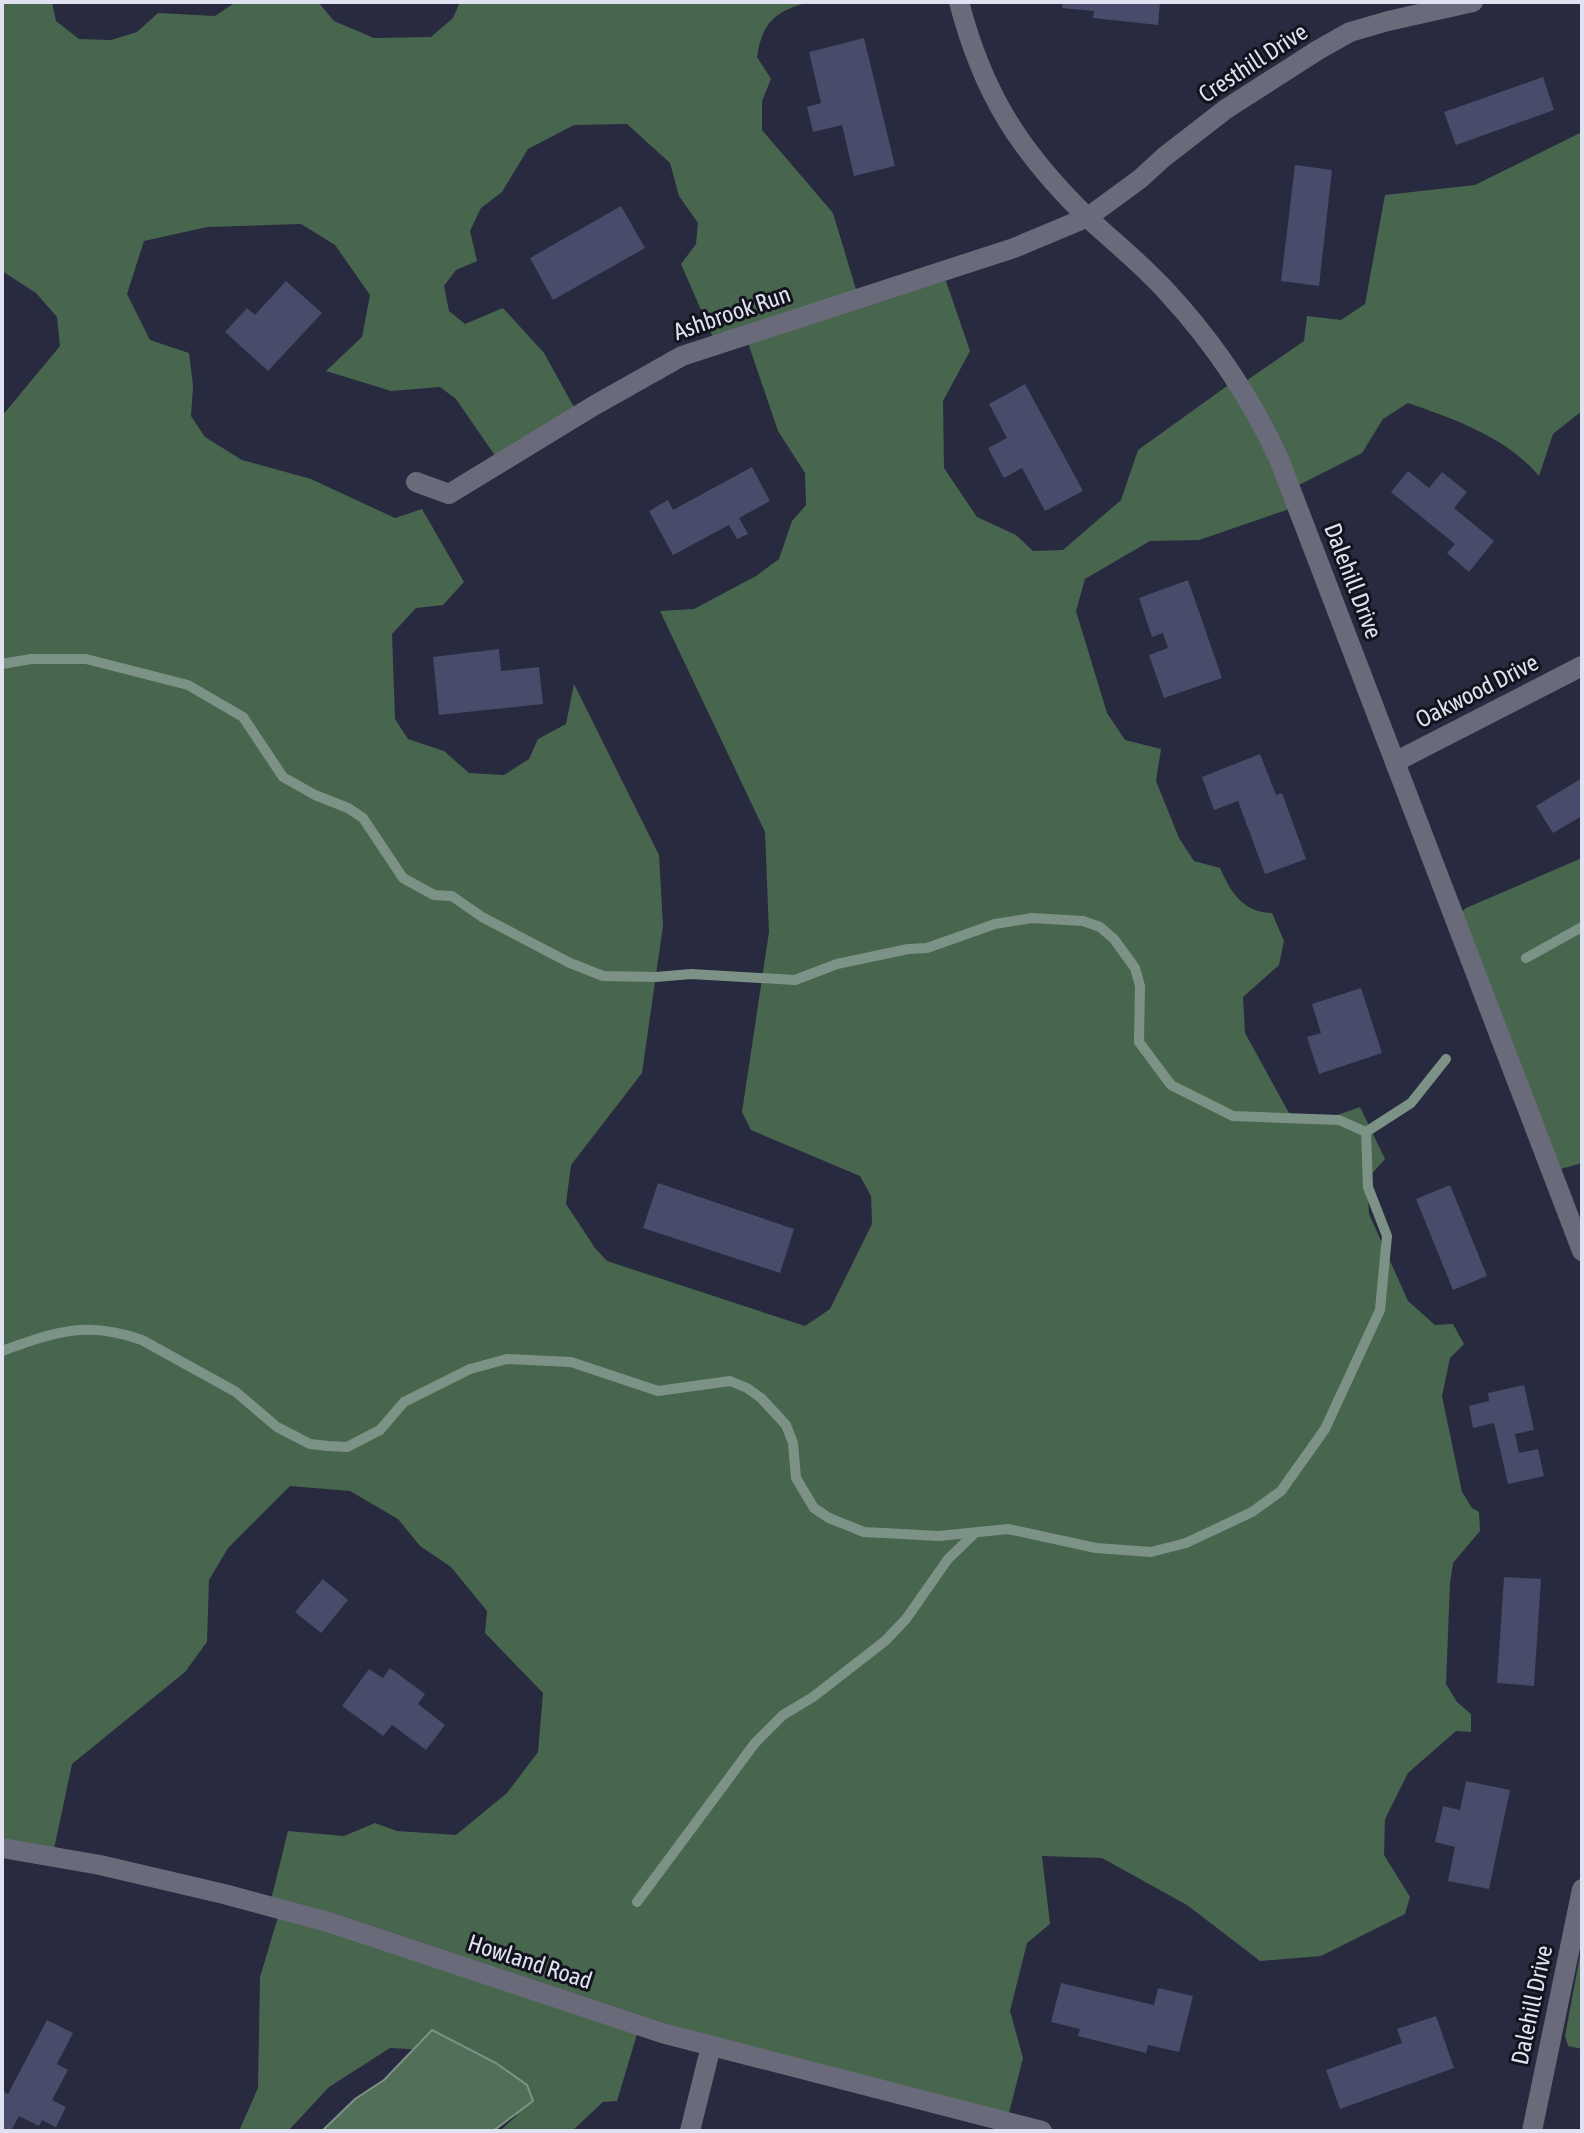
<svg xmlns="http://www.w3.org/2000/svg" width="1584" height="2133" font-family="'Asap Condensed',sans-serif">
	<rect width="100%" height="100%" fill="#282a3f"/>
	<g fill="#48654e" fill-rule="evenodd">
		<path d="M52,2L56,21L79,39L111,40L137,32L158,13L215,16L236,2H318L334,21L374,38L431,37L453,18L460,2H809C776,11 762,22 757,57L771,79L762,101V130L833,213L858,296L946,281L970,351L943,401L944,468L977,517L1016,535L1033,551L1063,550L1121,500L1138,450L1234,381L1240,385L1304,341L1307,316L1341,320L1365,304L1385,195L1475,185L1582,132V411L1553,434L1539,476C1506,437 1454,419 1408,403L1383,419L1362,453L1293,488L1295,507L1199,540L1150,541L1085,579L1076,611L1107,713L1125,740L1161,749L1156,781L1179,838L1194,861L1220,868C1230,891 1243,913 1272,913L1284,941L1279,965L1243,997L1245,1033L1289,1113L1318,1122L1360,1107L1385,1159L1367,1179L1369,1214L1408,1301L1435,1325L1453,1324L1464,1344L1450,1358L1442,1396L1462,1492L1472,1508L1479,1512L1480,1531L1453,1563L1450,1583L1446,1684L1457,1702L1471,1714V1732L1456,1731L1408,1773L1385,1819L1384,1855L1410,1897L1405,1914L1321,1956L1260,1961L1187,1905L1102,1858L1042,1856L1050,1924L1027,1943L1010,2011L1023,2058L1009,2113L638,2031L617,2101L603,2102L572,2131H500L517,2115L504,2093L427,2050L390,2048L329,2087L288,2131H239L258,2088L260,1977L278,1917L270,1904L288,1831L344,1836L375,1823L397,1831L456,1835L507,1793L538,1752L543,1693L485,1633L487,1611L451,1567L420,1546L398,1519L350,1491L290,1486L228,1548L209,1580L207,1642L185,1672L72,1764L53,1854L2,1849V416L60,346L57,317L36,293L2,271V3ZM627,124L670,163L679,196L698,223L696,244L681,264L715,342L746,337L778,431L805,473L806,505L792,521L779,559L756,576L694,609L660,611L765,832L769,932L742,1112L751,1130L860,1176L871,1196L872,1224L830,1309L805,1326L607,1261L595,1248L566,1204L571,1165L642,1073L663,926L659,855L574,684L566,724L538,739L529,759L504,775L469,773L444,751L408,739L395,719L392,634L416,608L443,605L464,582L422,509L395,518L311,479L242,460L205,437L191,416L193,386L189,353L150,340L127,294L144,241L207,227L301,224L335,245L370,295L362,337L326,371L391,391L440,387L456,399L498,460L575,409L544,353L503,308L465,324L449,311L444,286L456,270L477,261L470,231L481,208L502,192L528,149L574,125Z"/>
		<path d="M1582,858V1163L1561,1169L1554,1159L1458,915L1466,908Z"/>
		<path d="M1582,1945V2049L1568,2046L1565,2036Z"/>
	</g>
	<path fill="#527059" stroke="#7d9287" stroke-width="2" d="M432,2030L496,2063L527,2085L533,2101L493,2131H322L355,2099L384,2080Z"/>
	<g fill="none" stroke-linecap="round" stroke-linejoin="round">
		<g stroke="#7d9287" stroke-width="10">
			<path d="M2,664L31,659H86L188,685L243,717L283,777L315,795L348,808L363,818L403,878L434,895L452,896L482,917L570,963L603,976L656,977L691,974L795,980L837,964L908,949L927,948L995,924L1032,918L1083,921L1100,927L1114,939L1135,968L1140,986L1139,1042L1171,1085L1233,1116L1339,1120L1366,1132"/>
			<path d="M1526,958L1582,927"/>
			<path d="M2,1351C55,1332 86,1320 142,1340L236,1392L277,1427L310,1444L328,1446L347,1447L380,1430L404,1402L470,1369L507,1359L571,1362L658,1391L730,1381L747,1388L761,1398L786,1425L793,1443L796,1478L814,1508L829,1518L864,1532L939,1536L1008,1529L1096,1548L1151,1552L1186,1543L1252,1512L1281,1491L1325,1429L1380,1310L1387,1236L1368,1187L1366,1132L1411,1103L1446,1059"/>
			<path d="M637,1902L755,1743L783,1715L813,1697L885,1641L906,1619L948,1559L975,1533"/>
		</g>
	</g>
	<g fill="#484b69">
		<path d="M1063,2H1160L1158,25L1093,18L1094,11L1062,8Z"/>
		<path d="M864,38L895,166L854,176L842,125L813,132L807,107L821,103L809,52Z"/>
		<path d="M1543,77L1554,110L1456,145L1444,112Z"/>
		<path d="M1295,165L1332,170L1319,286L1281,281Z"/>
		<path d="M621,206L645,248L553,300L530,258Z"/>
		<path d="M286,281L322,313L268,371L225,332L247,308L255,315Z"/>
		<path d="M1025,384L1083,491L1045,511L1022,468L1004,478L988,448L1007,438L989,404Z"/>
		<path d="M752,467L770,501L739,518L748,534L737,539L729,525L673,555L649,511L668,500L673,510Z"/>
		<path d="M1408,471L1429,488L1442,472L1467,492L1454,508L1494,541L1469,572L1447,553L1455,544L1391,492Z"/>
		<path d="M1188,580L1222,678L1164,698L1149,655L1168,648L1163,633L1152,637L1139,598Z"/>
		<path d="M499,649L501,671L539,667L543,704L439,715L433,657Z"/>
		<path d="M1260,754L1276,795L1282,793L1306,859L1265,874L1238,801L1214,810L1202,777Z"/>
		<path d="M1582,778V816L1553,833L1536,806Z"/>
		<path d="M1361,988L1382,1053L1319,1074L1307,1037L1321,1033L1312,1004Z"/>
		<path d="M658,1183L794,1229L780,1273L643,1228Z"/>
		<path d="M1450,1185L1487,1276L1453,1290L1416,1199Z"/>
		<path d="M1524,1385L1534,1430L1515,1434L1519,1453L1538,1449L1544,1476L1508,1484L1494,1423L1473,1428L1469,1406L1489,1401L1488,1393Z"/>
		<path d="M1504,1577L1541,1579L1534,1686L1497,1683Z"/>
		<path d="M323,1579L348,1600L321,1633L295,1612Z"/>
		<path d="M390,1668L425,1694L418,1704L445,1725L426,1750L392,1725L383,1736L342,1706L369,1669L383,1678Z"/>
		<path d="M1466,1781L1510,1790L1489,1889L1448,1881L1455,1847L1435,1842L1443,1806L1460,1810Z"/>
		<path d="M1061,1983L1154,2005L1158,1988L1193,1996L1179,2052L1148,2045L1146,2053L1078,2036L1080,2029L1051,2022Z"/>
		<path d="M1436,2016L1454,2068L1340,2109L1326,2070L1402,2043L1397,2029Z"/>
		<path d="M47,2020L73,2033L57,2064L68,2070L52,2100L66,2107L56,2127L42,2120L39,2126L19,2116L11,2131H2V2091L8,2094Z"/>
	</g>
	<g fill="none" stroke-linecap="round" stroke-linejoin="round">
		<g stroke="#6a6b7a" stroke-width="20">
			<path d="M959,2C983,94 1020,152 1088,218C1115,243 1144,266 1168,293C1214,343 1251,398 1279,459L1582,1251"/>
			<path d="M416,482L449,494L595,405L682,356L1014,248L1088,217L1140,179L1164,157L1226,109L1318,50L1350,32L1388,21L1473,2"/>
			<path d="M1395,762L1582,666"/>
			<path d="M2,1848L100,1865L224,1894L328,1922L662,2033L1042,2131"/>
			<path d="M690,2131L711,2046"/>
			<path d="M1532,2131L1582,1889"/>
		</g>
	</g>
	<g text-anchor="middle" stroke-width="6" stroke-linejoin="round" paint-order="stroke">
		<g font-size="24" fill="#e1e2f1" stroke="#12131d">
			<text transform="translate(1253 63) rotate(-33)" y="8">Cresthill Drive</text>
			<text transform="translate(732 313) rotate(-19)" y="8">Ashbrook Run</text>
			<text transform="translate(1353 581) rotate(69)" y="8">Dalehill Drive</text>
			<text transform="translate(1477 691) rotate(-27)" y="8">Oakwood Drive</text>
			<text transform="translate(530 1962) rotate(18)" y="8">Howland Road</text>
			<text transform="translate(1532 2005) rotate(-78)" y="8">Dalehill Drive</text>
		</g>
	</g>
	<rect width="1584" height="2133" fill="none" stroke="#e1e2f1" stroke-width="8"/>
</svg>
